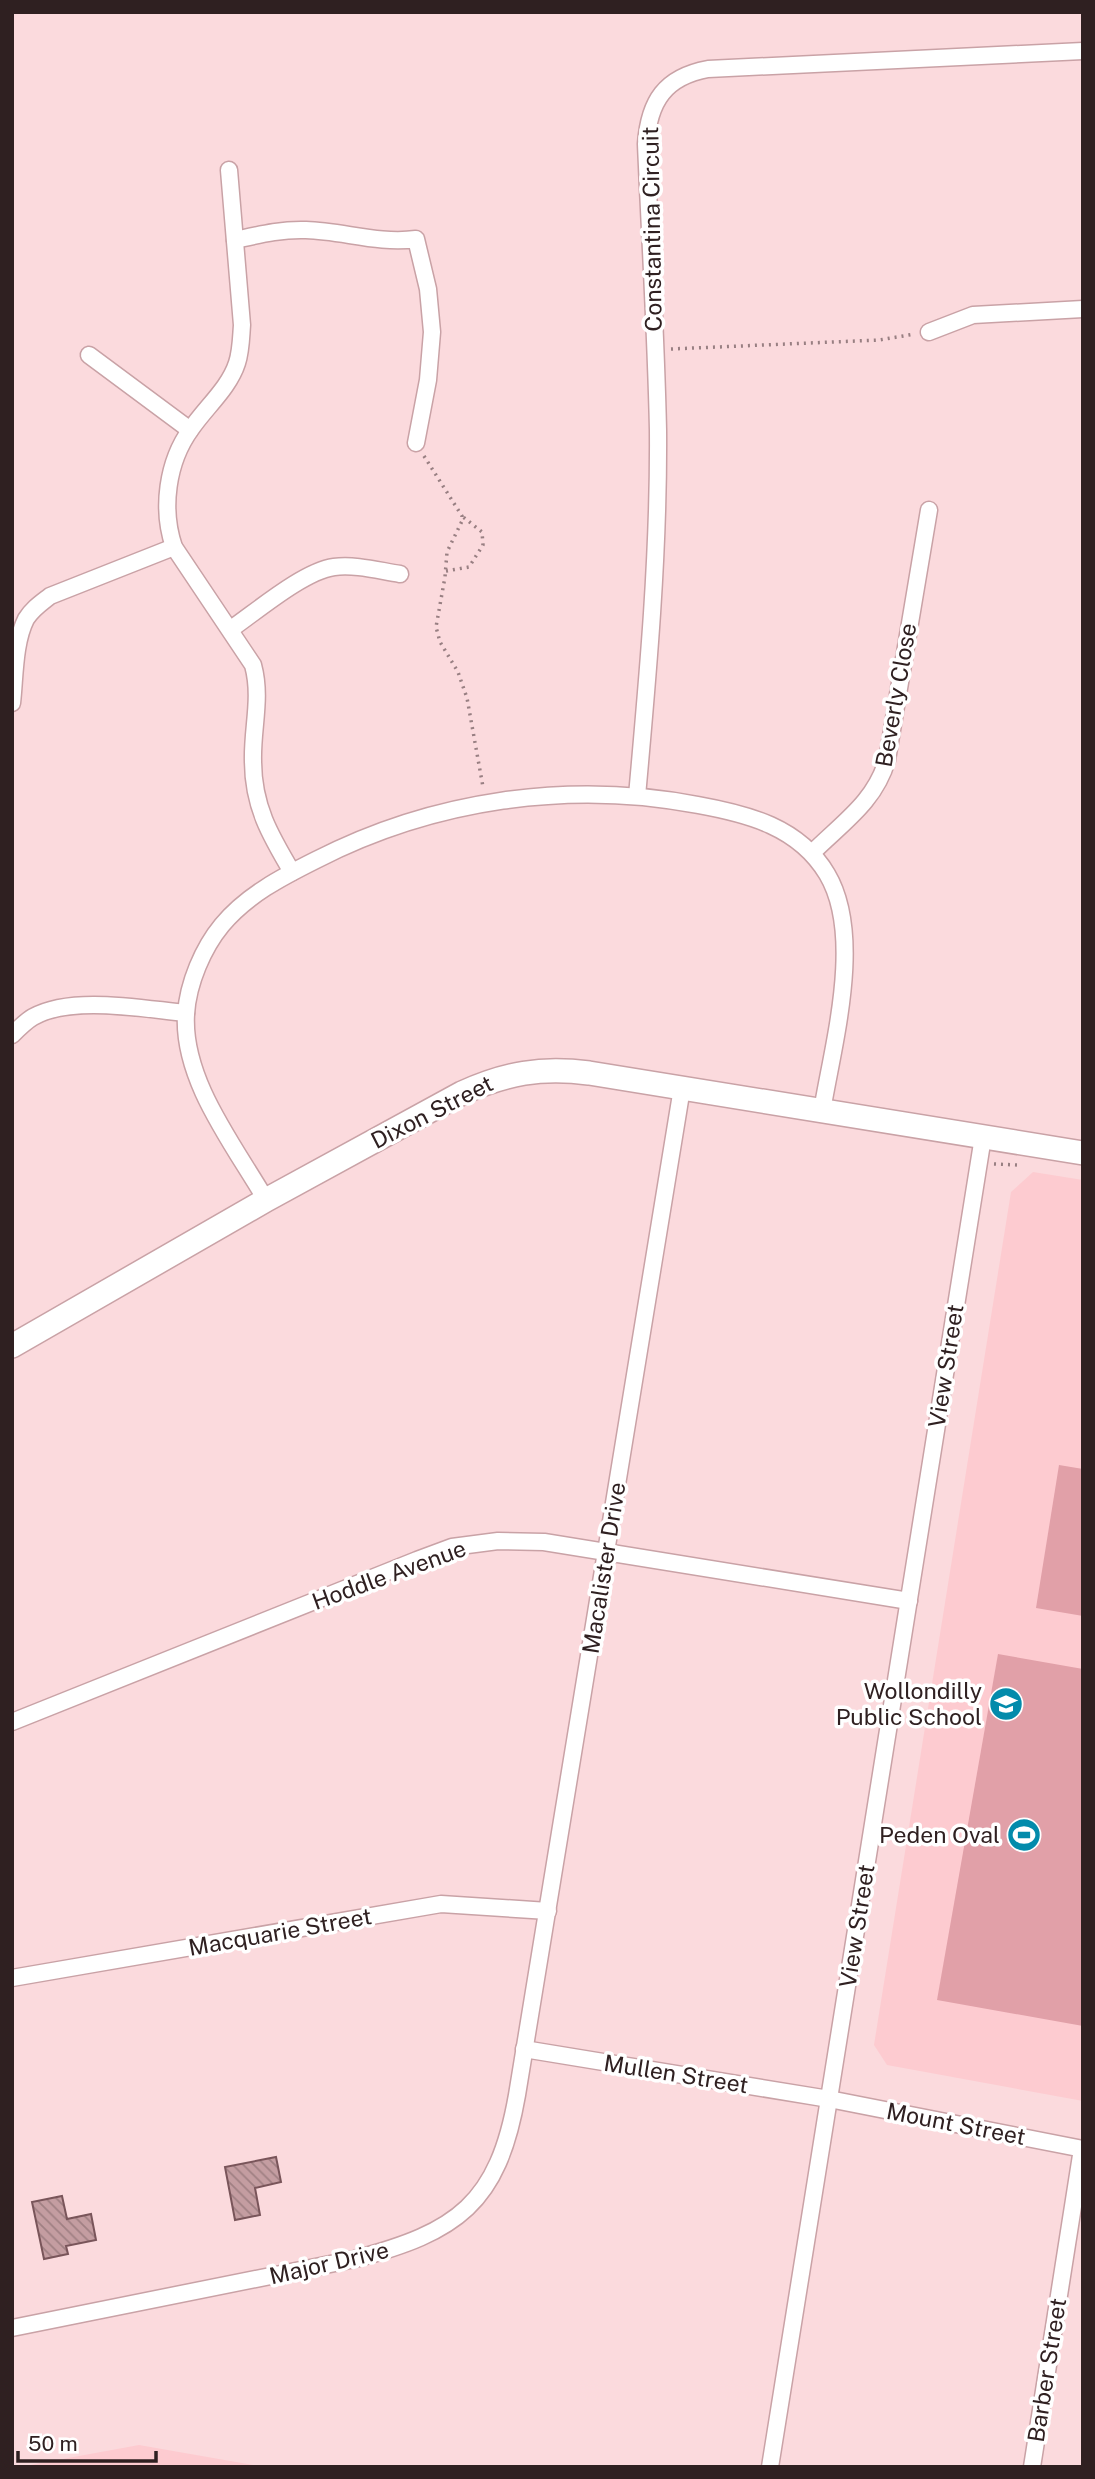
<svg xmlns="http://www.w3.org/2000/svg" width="1095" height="2479" font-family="'Public Sans',sans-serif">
	<defs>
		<pattern id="building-back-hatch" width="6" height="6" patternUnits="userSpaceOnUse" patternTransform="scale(1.75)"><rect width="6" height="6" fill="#c49da1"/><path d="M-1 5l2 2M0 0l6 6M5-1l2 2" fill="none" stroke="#a08083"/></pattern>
	</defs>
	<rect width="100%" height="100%" fill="#fbdadd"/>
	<g fill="#fdcbd0">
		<path d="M1033,1172L1083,1180V2101L887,2065L874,2045L1011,1192Z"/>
		<path d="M139,2445L265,2467H19Z"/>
	</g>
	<g fill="#e1a0a8">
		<path d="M1059,1465L1083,1469V1616L1036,1608Z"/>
		<path d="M998,1654L1083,1669V2026L937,2000Z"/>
	</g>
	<g fill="url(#building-back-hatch)" stroke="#79555a" stroke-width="2">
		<path d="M276,2157L281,2182L255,2188L260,2215L235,2220L225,2167Z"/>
		<path d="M62,2196L67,2219L91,2214L96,2240L66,2246L68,2254L44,2259L32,2202Z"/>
	</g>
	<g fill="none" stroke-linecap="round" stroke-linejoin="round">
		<g stroke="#c9a2a6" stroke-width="19">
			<g id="street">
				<path d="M229,170L242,325C241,338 241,351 237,363C229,388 206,407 191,429C167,462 161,509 174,547L253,665C262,698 252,728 253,761C253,806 270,835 292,872"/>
				<path d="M235,240C258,235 282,229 306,230C343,231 378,244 416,239L428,289L432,332L428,380L416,443"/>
				<path d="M929,332L973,315L1083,309"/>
				<path d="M89,355L190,430"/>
				<path d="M231,629C257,611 304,571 334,567C355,564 380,571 400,574"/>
				<path d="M12,703C15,677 14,643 26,619C32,609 41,603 50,596L174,547"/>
				<path d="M637,796C648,674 659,553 658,430C656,335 650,239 646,144C649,101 665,77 708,69L1083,51"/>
				<path d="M812,853C842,823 875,802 887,760L929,510"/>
				<path d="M12,1035C18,1029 26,1021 33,1017C72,995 143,1009 186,1013"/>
				<path d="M266,1200C234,1145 182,1080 186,1014C188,983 203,948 222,925C247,895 282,877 316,860C433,800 569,780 698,805C748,814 799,827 827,874C864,936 833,1044 822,1111"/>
				<path d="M12,1722L417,1560L452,1547L498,1541L544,1542L909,1601"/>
				<path d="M12,1978L441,1904L548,1911"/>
				<path d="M524,2049L829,2099L1083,2149"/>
				<path d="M12,2328L355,2259C457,2232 498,2204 517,2095L682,1088"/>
				<path d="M770,2467L983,1137"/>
				<path d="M1032,2467L1082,2149"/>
			</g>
		</g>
		<g stroke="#c9a2a6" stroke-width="26">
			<path id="secondary" d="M12,1346L266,1200L462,1093C506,1073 541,1067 589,1073L1083,1153"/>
		</g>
		<g stroke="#987f82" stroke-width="3.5" stroke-dasharray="2 5" stroke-linecap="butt">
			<path d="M671,349L879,340L915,334"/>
			<path d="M424,456L462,516V521L447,552L445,577L436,627L440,642L458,672L467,698L483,787"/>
			<path d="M446,571L469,567L483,545L482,532L462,516"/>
			<path d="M994,1164L1018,1165"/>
		</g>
		<use href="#street" stroke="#fff" stroke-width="16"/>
		<use href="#secondary" stroke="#fff" stroke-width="23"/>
	</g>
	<defs>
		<g id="school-disc" transform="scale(1.75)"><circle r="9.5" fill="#038bab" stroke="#fff"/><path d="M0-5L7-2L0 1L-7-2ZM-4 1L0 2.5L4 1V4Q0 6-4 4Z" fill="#fff"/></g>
		<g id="stadium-disc" transform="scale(1.75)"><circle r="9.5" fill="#038bab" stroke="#fff"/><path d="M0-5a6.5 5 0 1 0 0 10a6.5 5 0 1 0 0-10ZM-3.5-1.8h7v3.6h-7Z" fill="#fff"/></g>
	</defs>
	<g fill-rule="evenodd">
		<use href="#school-disc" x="1006" y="1704"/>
		<use href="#stadium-disc" x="1024" y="1835"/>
	</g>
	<g text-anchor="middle" stroke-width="7" stroke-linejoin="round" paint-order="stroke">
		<g font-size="23" fill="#2f2021" stroke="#fff">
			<text transform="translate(652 229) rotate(-91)" y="8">Constantina Circuit</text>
			<text transform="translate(896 695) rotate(-80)" y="8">Beverly Close</text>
			<text transform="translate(432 1112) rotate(-27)" y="8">Dixon Street</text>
			<text transform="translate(946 1366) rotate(-81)" y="8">View Street</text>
			<text transform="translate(604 1568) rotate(-81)" y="8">Macalister Drive</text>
			<text transform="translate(389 1575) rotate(-20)" y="8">Hoddle Avenue</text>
			<text transform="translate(857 1926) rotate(-81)" y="8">View Street</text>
			<text transform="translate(280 1932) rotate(-10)" y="8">Macquarie Street</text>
			<text transform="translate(676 2074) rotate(9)" y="8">Mullen Street</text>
			<text transform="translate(956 2124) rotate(11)" y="8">Mount Street</text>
			<text transform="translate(329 2263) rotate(-13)" y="8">Major Drive</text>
			<text transform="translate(1047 2370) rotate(-81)" y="8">Barber Street</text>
		</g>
		<g font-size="23" fill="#2f2021" stroke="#fff" text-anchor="end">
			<text x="982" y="1699">Wollondilly<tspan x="982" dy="26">Public School</tspan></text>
			<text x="1000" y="1843">Peden Oval</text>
		</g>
	</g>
	<rect width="1095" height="2479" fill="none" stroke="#2f2021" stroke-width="28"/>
	<path d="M18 2451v10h138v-10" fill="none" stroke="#2f2021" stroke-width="3.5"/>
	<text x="28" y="2451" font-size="21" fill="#2f2021" stroke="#ffffff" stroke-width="5" paint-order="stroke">50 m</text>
</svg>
